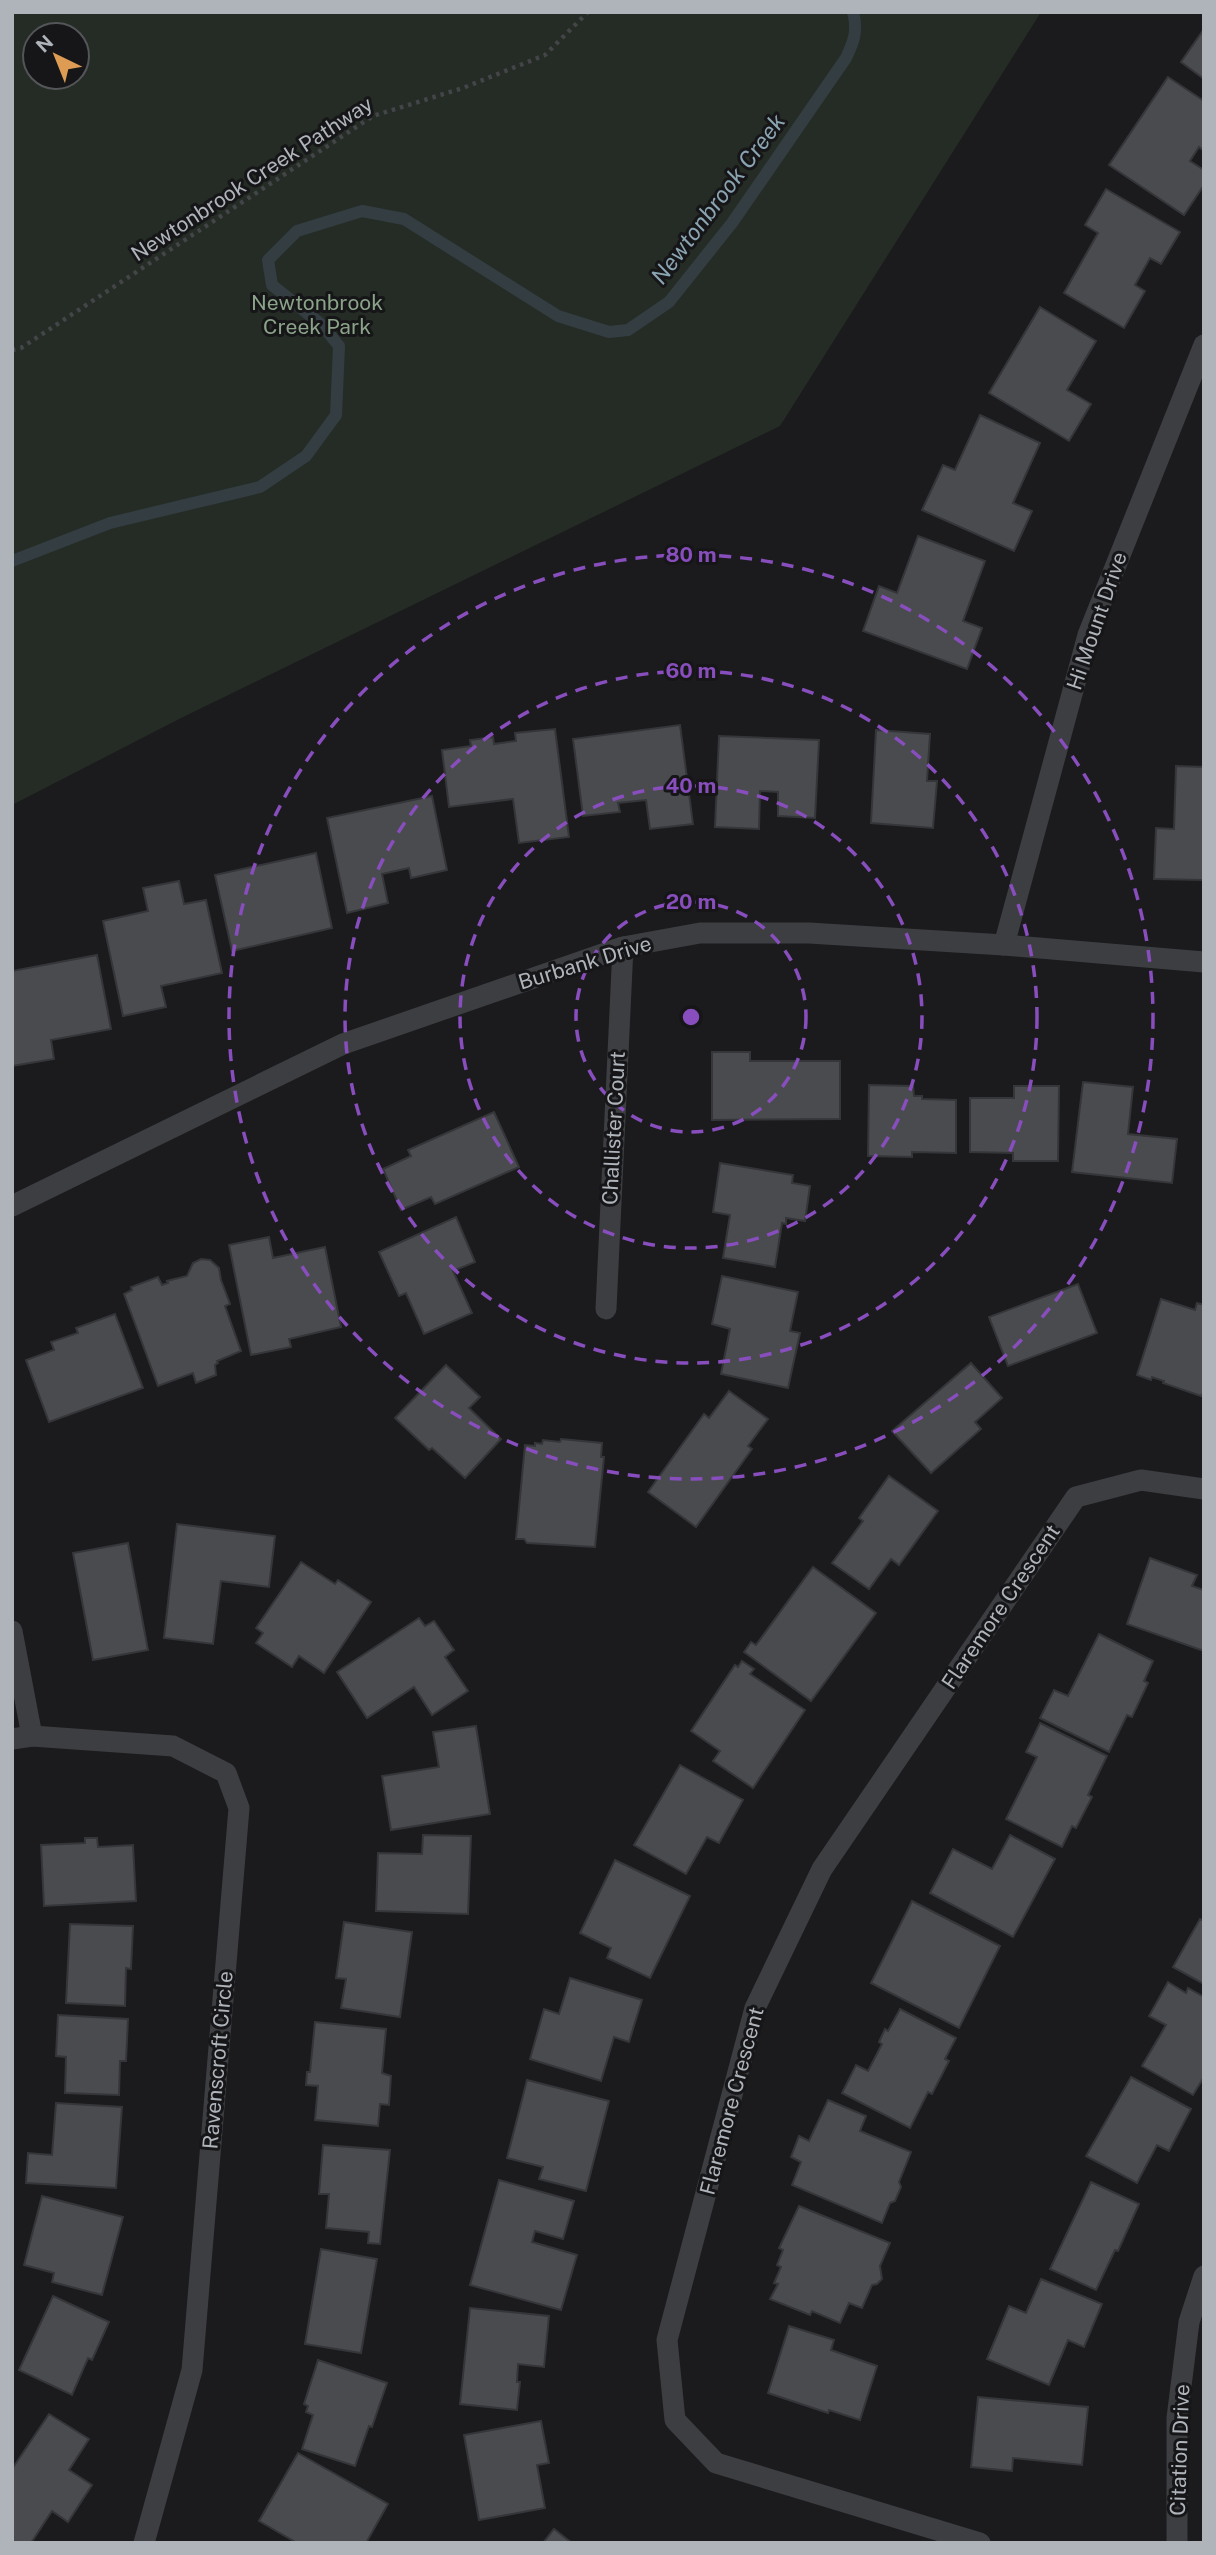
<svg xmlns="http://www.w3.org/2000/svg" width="1216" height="2555" font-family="'Public Sans',sans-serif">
	<rect width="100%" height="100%" fill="#1b1b1d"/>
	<path fill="#252c25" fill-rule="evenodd" d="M12,12H1041L780,426L181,718L12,805ZM35,35H77V77H35Z"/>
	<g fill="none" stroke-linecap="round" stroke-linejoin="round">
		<path stroke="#343d42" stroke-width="12" d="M12,561L110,523L260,487L306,456L336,415L339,346L322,325L272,285L268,260L297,231L362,211L404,219L558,316L609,332L628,330L669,302L732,223L846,58C854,41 858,31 853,12"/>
	</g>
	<g fill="#4a4b4f" stroke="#353639" stroke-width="2">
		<path d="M1204,29V79L1181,62Z"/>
		<path d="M1168,77L1204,101V151L1199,147L1190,161L1204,170V185L1184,215L1109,165Z"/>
		<path d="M1106,189L1180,232L1161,264L1150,258L1135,285L1145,291L1124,328L1064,293L1098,233L1085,225Z"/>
		<path d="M1040,307L1096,341L1067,390L1091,404L1069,441L989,393Z"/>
		<path d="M980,415L1040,443L1013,503L1032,511L1014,551L922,510L943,465L955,470Z"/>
		<path d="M918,536L985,561L963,621L982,628L967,669L863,631L879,586L897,593Z"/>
		<path d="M680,725L693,824L650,829L646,800L618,803L620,812L583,816L573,739Z"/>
		<path d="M555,729L569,837L519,843L513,799L449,807L442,750L471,746L470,740L493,737L494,744L516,741L515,733Z"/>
		<path d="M876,730L930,734L927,781H937L933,828L871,823Z"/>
		<path d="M719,736L819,740L815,818L778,816V792L760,791L759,829L715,827Z"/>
		<path d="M1176,766L1204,767V880L1154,879L1156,828L1174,829Z"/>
		<path d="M432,796L447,870L411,878L409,868L382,874L388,903L347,913L327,818Z"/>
		<path d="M316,853L332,928L232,951L215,875Z"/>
		<path d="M179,881L184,904L206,900L222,973L161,986L166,1007L123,1016L103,921L148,911L143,888Z"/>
		<path d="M97,955L111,1029L51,1040L54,1059L12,1066V971Z"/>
		<path d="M712,1052H750V1061H840V1119L712,1120Z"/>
		<path d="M1083,1082L1133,1087L1128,1134L1177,1139L1172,1183L1072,1172Z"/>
		<path d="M869,1085L913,1086L914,1096H922V1099L956,1100V1153L912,1152V1157L868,1156Z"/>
		<path d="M1014,1086H1059L1058,1161H1013V1153L970,1152V1098H1014Z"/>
		<path d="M494,1112L519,1167L435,1204L431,1197L401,1210L383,1169L411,1156L408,1150Z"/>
		<path d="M720,1163L793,1175L792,1183L810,1186L805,1221L786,1218V1224L782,1223L775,1267L723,1258L730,1215L713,1212Z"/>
		<path d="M456,1217L475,1262L453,1271L472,1313L424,1334L406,1293L399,1296L379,1252Z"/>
		<path d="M269,1237L273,1258L325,1247L341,1327L289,1339L291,1347L251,1355L229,1245Z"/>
		<path d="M201,1259L210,1260L219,1268L221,1280L230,1304L225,1306L241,1351L217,1361L218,1363L215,1365L216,1375L196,1383L193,1373L158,1386L124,1294L132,1290L131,1287L158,1277L162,1285L168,1283L167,1281L187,1276L193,1263Z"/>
		<path d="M722,1276L798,1292L790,1331L800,1333L788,1388L721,1374L730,1329L712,1324Z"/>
		<path d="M1078,1284L1097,1333L1008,1366L989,1317Z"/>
		<path d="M1161,1299L1195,1310L1197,1303L1204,1305V1392L1201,1396L1163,1383L1164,1381L1152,1377L1151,1380L1137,1375Z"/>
		<path d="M115,1314L143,1388L49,1422L26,1360L54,1350L51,1342L78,1333L76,1328Z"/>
		<path d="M971,1363L1002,1398L975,1422L981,1429L931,1473L892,1431Z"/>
		<path d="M446,1365L480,1397L469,1408L501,1439L465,1478L432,1448L429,1450L395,1418Z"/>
		<path d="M729,1391L768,1419L748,1446L752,1449L696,1527L648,1492L704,1414L709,1418Z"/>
		<path d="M561,1439L602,1443L601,1457H604L595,1547L527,1543L524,1539H516L525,1445L535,1446V1443L542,1444L543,1440L560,1442Z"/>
		<path d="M889,1476L938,1511L899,1565L891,1559L869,1589L832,1563L863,1521L859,1518Z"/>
		<path d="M177,1524L275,1536L269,1587L221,1581L213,1644L164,1638Z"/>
		<path d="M128,1543L148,1650L93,1660L73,1553Z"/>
		<path d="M1150,1558L1197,1575L1192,1586L1204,1590V1651L1127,1624Z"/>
		<path d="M301,1562L335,1584L338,1580L371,1602L324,1673L299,1656L292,1667L256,1643L263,1633L256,1628Z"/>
		<path d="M813,1567L876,1613L811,1701L744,1652L751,1642L756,1645Z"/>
		<path d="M419,1618L425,1626L434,1621L454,1650L445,1657L468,1691L432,1715L414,1687L367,1718L337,1672Z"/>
		<path d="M1099,1634L1153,1661L1144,1681L1148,1683L1132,1717L1127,1715L1109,1752L1040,1718L1054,1690L1068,1696Z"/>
		<path d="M742,1661L754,1669L750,1674L805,1710L753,1788L713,1761L720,1751L691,1731L735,1665L738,1667Z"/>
		<path d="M1040,1723L1107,1756L1088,1795L1092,1797L1076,1828L1072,1826L1062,1847L1006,1819L1037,1757L1026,1752Z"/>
		<path d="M476,1726L490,1814L391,1830L382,1776L439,1767L433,1732Z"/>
		<path d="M680,1765L743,1800L719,1843L707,1837L686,1874L634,1845Z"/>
		<path d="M423,1835L471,1836L468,1914L376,1911L378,1853L422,1854Z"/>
		<path d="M1010,1835L1055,1859L1013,1937L930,1893L953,1849L992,1869Z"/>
		<path d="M85,1838H97L98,1847L133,1845L136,1901L44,1906L41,1845L85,1843Z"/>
		<path d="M615,1860L690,1896L650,1978L607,1958L611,1948L580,1933Z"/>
		<path d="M912,1901L1000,1946L959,2028L871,1983Z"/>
		<path d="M1200,1919L1204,1921V1984L1173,1967Z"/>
		<path d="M344,1922L412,1932L400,2017L341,2008L346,1979L336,1978Z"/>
		<path d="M70,1924L133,1926L131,1969L126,1968L125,2006L66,2003Z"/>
		<path d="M570,1978L642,2000L629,2042L614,2037L601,2081L530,2059L544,2009L559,2014Z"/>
		<path d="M1168,1982L1186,1993L1188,1988L1204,1997V2077L1193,2095L1142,2066L1166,2025L1149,2016Z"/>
		<path d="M900,2009L956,2038L945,2059L949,2061L932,2094L928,2092L910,2128L842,2093L856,2065L868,2071L882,2044L879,2042L885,2029L888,2031Z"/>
		<path d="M58,2015L128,2019L126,2061H120L119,2095L65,2093L66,2057L56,2056Z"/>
		<path d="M315,2022L386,2029L382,2073L391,2076L389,2105L380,2104L378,2126L315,2120L318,2086L306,2085L307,2072H310Z"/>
		<path d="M1131,2077L1191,2109L1169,2151L1157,2145L1137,2183L1086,2156Z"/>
		<path d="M527,2080L609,2101L586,2191L539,2179L543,2167L507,2158Z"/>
		<path d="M828,2100L866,2116L860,2131L911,2152L899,2182L901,2187L895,2201L890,2203L882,2223L792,2185L801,2162L791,2157L799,2136L809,2141Z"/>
		<path d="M56,2103L122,2107L116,2188L26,2183L28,2153L52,2155Z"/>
		<path d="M323,2145L390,2150L380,2244L368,2243L369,2232L326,2228L329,2194H319Z"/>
		<path d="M499,2180L574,2201L563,2239L535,2231L532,2242L577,2255L561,2310L470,2285Z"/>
		<path d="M1091,2182L1139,2204L1118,2251L1115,2250L1096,2290L1050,2269Z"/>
		<path d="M42,2196L123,2217L102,2295L52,2282L54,2273L24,2265Z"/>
		<path d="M799,2206L890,2243L880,2266L882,2279L877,2284L872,2285L862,2308L849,2303L840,2323L812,2311L810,2315L770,2299L778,2284L774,2283L781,2267L777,2265L783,2250L779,2248Z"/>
		<path d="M321,2249L377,2259L361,2353L305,2344Z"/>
		<path d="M1041,2279L1102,2304L1084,2347L1068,2340L1049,2385L987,2359L1009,2306L1026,2313Z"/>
		<path d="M53,2296L109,2322L92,2360L88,2358L72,2395L19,2370Z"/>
		<path d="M470,2308L549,2316L544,2367L518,2364L517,2382H520L517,2410L460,2404Z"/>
		<path d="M789,2326L834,2340L831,2350L877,2366L860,2420L829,2410L828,2413L768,2393Z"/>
		<path d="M318,2360L387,2383L372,2427L369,2426L355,2466L302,2449L313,2415L306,2412L308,2406L304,2404Z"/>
		<path d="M978,2397L1088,2407L1082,2465L1013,2458L1012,2471L971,2467Z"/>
		<path d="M49,2414L89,2439L69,2470L92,2485L68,2522L52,2511L31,2543H12V2469Z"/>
		<path d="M541,2421L549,2463L537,2465L545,2508L479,2520L464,2435Z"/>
		<path d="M298,2453L388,2504L366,2543H297L259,2521Z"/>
		<path d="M554,2529L572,2543H543Z"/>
	</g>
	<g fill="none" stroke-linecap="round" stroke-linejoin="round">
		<path stroke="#434548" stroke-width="4.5" stroke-dasharray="3.5 5" stroke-linecap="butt" d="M12,350L21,348L373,116L463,88L545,55L588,12"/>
		<g stroke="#3c3e41" stroke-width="21">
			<path d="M1004,945L1088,635L1204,345"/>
			<path d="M12,1206L343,1044L623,947L700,933H809L1004,945L1204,962"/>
			<path d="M606,1309L623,947"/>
			<path d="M12,1631L32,1736"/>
			<path d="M12,1739L32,1736L173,1746L226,1773L239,1808L192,2370L144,2543"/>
			<path d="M980,2543L716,2463L675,2420L667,2340L755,2008L822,1869L1076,1497L1141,1480L1204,1489"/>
			<path d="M1177,2543V2418L1189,2322L1204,2276"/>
		</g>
	</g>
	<g fill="none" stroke="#884ebe" stroke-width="3.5" stroke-dasharray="12 9">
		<circle cx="691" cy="1017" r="115"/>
		<circle cx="691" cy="1017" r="231"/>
		<circle cx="691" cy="1017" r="346"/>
		<circle cx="691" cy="1017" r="462"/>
	</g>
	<g text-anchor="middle" stroke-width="6" stroke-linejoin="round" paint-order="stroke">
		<g font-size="21" fill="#afb4bb" stroke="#161618">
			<text transform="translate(252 179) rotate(-33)" y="7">Newtonbrook Creek Pathway</text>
			<text transform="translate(1097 621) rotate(-71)" y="7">Hi Mount Drive</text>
			<text transform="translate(585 963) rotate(-17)" y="7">Burbank Drive</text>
			<text transform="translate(614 1128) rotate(-87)" y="7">Challister Court</text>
			<text transform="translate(1001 1607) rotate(-56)" y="7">Flaremore Crescent</text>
			<text transform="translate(218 2060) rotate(-85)" y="7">Ravenscroft Circle</text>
			<text transform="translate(732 2101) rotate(-75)" y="7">Flaremore Crescent</text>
			<text transform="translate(1180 2450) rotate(-88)" y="7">Citation Drive</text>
		</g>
		<g font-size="21" fill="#8ba389" stroke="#161618">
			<text x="317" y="310">Newtonbrook<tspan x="317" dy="24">Creek Park</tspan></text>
		</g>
		<g font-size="23" font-style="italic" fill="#8ba4b1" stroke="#161618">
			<text transform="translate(718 199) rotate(-53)" y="8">Newtonbrook Creek</text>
		</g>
	</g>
	<circle cx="691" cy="1017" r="10" fill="#884ebe" stroke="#161618" stroke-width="3.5"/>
	<g font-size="21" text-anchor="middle" font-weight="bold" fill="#884ebe" stroke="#161618" stroke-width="6" stroke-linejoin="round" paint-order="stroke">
		<text x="691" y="562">80 m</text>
		<text x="691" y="678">60 m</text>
		<text x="691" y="793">40 m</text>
		<text x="691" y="909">20 m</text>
	</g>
	<rect width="1216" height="2555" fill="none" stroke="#afb4bb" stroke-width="28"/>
	<g transform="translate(56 56) rotate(317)"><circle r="33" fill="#161618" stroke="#535559" stroke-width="2"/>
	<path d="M0-5L12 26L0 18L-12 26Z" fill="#dd9b53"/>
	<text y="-10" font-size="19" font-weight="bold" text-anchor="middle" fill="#afb4bb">N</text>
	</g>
</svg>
